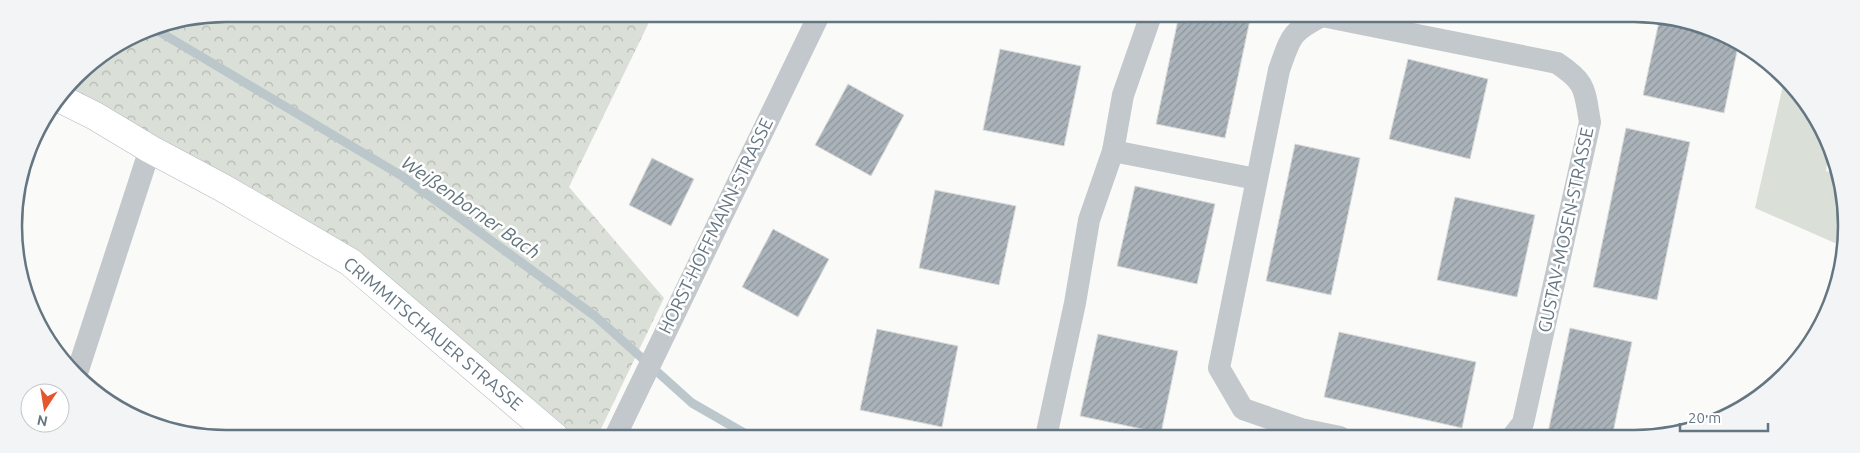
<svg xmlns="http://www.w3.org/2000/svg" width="1860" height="453" font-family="Ubuntu,sans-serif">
	<defs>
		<pattern id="forest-crowns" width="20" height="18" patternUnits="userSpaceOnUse" patternTransform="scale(1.25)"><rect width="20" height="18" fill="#dadfd7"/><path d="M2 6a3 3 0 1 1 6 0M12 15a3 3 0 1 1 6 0" fill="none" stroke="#b4b9b4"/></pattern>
		<pattern id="building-hatch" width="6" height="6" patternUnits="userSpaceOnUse" patternTransform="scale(1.25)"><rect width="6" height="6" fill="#aab3b9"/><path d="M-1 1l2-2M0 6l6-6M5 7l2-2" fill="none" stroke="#8e969c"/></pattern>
	</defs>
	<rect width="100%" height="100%" fill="#fafaf8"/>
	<path fill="#dadfd7" d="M1784,81L1802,97L1829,151L1826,171L1839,174L1844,247L1755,208Z"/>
	<path fill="url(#forest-crowns)" d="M227,14H653L569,187L664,298L597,437H576L350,262L61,99L86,67L145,30Z"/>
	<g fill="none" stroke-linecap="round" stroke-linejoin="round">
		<path stroke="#bbc7cb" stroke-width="9" d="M153,28L402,176L595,316L692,403L751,437"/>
	</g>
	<g fill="url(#building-hatch)" stroke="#dcdcda">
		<path d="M916,15H940L936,23Z"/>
		<path d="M1179,15H1251L1225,138L1156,124Z"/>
		<path d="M1660,17L1739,42L1724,113L1643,95Z"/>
		<path d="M1000,49L1081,66L1064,146L983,130Z"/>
		<path d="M1408,59L1488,79L1470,159L1389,139Z"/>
		<path d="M848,84L904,115L871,176L815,145Z"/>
		<path d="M1626,128L1690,142L1657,300L1593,287Z"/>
		<path d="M1295,144L1360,158L1331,295L1266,281Z"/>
		<path d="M652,158L694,179L671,226L629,205Z"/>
		<path d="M1135,186L1215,204L1197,284L1117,266Z"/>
		<path d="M935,190L1016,206L999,285L919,268Z"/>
		<path d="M1455,197L1535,215L1517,297L1437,280Z"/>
		<path d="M773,229L829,259L798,317L742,287Z"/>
		<path d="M1570,328L1632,342L1612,437H1547Z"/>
		<path d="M877,329L958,346L942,427L860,410Z"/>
		<path d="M1339,332L1476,362L1462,428L1324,397Z"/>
		<path d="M1098,334L1178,351L1161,433L1080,416Z"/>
	</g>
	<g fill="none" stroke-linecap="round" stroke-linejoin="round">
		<g stroke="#b3babf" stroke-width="29">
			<path id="secondary" d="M61,99L95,116L150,149L223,188L350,262L555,437"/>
		</g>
		<g stroke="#c3c8cc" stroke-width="22">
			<path d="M1113,151L1256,179"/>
			<path d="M77,373L150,149"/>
			<path d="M615,437L819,15"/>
			<path d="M1046,437L1075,303L1089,220L1113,151L1123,95L1151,15"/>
			<path d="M1340,437L1301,429L1243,409L1219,368L1279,70C1291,37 1289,33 1322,16L1557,63C1587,83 1584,89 1590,122L1523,423L1512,437"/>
		</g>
		<use href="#secondary" stroke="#fff" stroke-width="28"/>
	</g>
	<g text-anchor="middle" stroke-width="5" stroke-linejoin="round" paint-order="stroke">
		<g font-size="18" fill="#657683" stroke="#fff">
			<text transform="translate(716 226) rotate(-64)" y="6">HORST-HOFFMANN-STRASSE</text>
			<text transform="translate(1566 230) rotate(-78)" y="6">GUSTAV-MOSEN-STRASSE</text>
			<text transform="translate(433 334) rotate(40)" y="6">CRIMMITSCHAUER STRASSE</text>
		</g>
		<g font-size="19" font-style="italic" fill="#60757c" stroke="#fff">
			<text transform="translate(471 207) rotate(35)" y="7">Weißenborner Bach</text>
		</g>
	</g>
	<path d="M0 0H1860V453H0ZM226 22H1634A204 204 0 0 1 1838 226V226A204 204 0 0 1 1634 430H226A204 204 0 0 1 22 226V226A204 204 0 0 1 226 22Z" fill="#f3f4f5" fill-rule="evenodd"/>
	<path fill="none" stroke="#657683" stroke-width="2.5" d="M226 22H1634A204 204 0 0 1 1838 226V226A204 204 0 0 1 1634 430H226A204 204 0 0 1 22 226V226A204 204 0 0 1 226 22Z"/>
	<g transform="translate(45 408) rotate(192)"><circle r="24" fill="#ffffff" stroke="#c1c8cd"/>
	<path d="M0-4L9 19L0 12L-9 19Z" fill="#e4572e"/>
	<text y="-8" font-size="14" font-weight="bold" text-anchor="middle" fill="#657683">N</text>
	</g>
	<path d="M1680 423v8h88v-8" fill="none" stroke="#657683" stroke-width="2.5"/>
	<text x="1688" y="423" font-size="15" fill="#657683" stroke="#ffffff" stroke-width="4" paint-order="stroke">20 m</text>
</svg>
